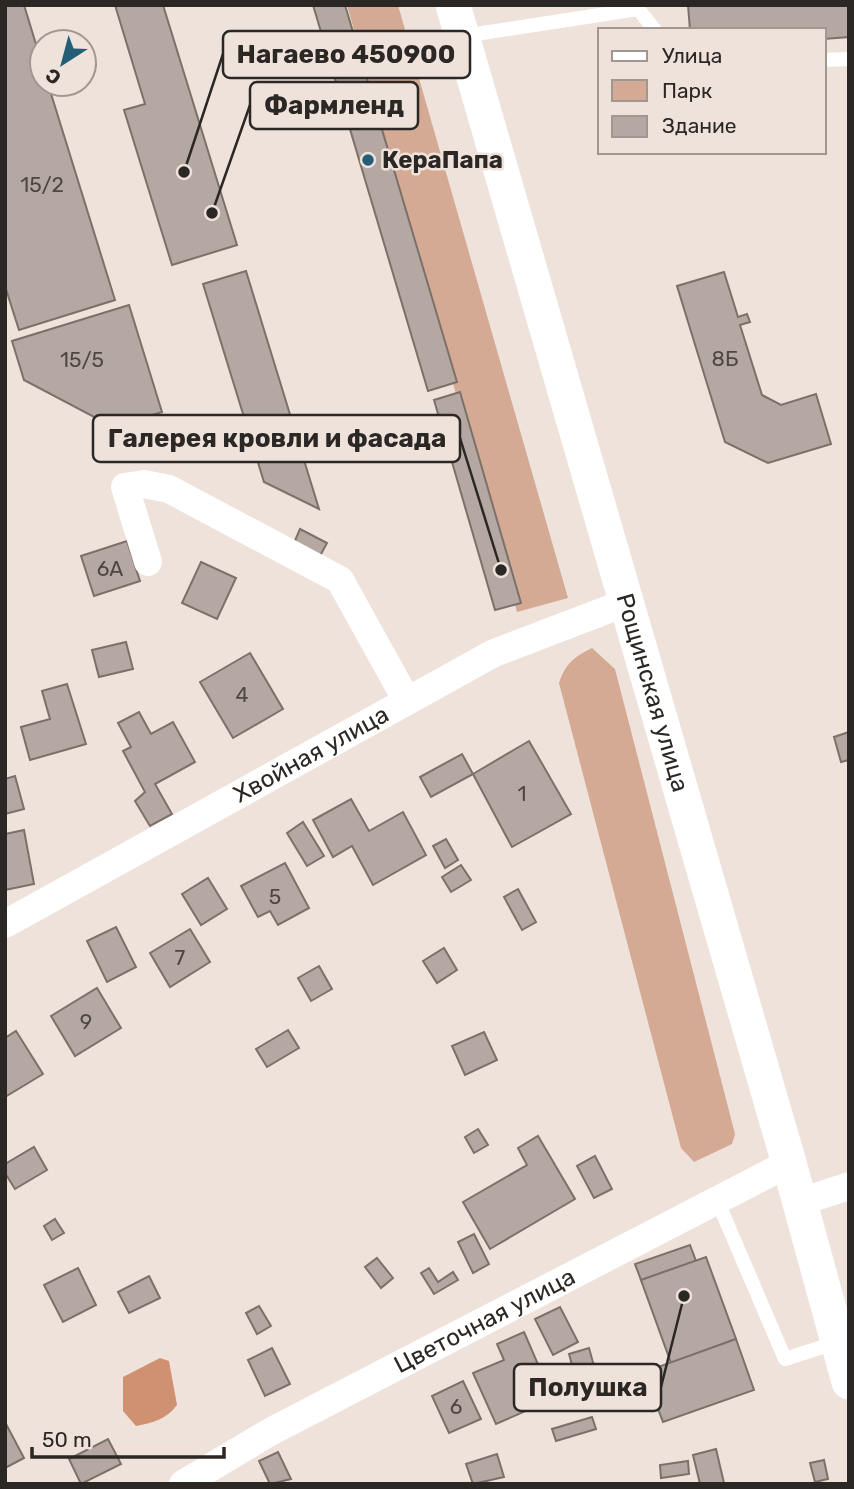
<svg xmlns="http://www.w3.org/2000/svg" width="854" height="1489" font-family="Rubik,sans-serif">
	<rect width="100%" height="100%" fill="#efe2db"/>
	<g fill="#d5aa95">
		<path d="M347,5H398L568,598L517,612Z"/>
		<path d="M592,648L615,669L735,1134L732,1144L694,1162L681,1148L559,683C565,664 574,657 592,648Z"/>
	</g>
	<path fill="#cf9171" d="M160,1358L169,1361L177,1405C167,1419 152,1423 136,1426L123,1411V1377Z"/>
	<g fill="#b5a8a2" stroke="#7c706b" stroke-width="2">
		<path d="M5,5H24L42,64V84H48L115,300L19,330L5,286Z"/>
		<path d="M115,5H163L237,245L172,265L124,110L145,104Z"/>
		<path d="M313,5H345L457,382L428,391Z"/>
		<path d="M688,5H849V37L824,39V30H690Z"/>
		<path d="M246,271L319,509L264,482L203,284Z"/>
		<path d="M724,272L738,317L747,314L750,322L740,325L762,395L781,405L816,394L831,444L768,463L725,442L677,286Z"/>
		<path d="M129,305L162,412L113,427L24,380L12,341Z"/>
		<path d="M460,392L521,603L495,610L434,400Z"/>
		<path d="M300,529L327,543L320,556L294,543Z"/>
		<path d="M127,541L140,581L94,596L81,556Z"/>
		<path d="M201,562L236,578L217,619L182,603Z"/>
		<path d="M126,642L133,669L99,677L92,650Z"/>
		<path d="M250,653L283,709L233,738L200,682Z"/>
		<path d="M67,684L86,744L30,760L21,727L50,719L42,691Z"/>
		<path d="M139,712L151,734L173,722L195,762L155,784L172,814L150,826L135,801L145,792L123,751L131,747L118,723Z"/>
		<path d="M849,732V760L841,762L834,737Z"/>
		<path d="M529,741L571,814L512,847L473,774Z"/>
		<path d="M462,754L473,774L431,797L420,777Z"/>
		<path d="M15,776L24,809L5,814V779Z"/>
		<path d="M351,799L369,831L403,812L426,855L373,885L352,846L333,857L313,820Z"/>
		<path d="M303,822L324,856L307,866L287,833Z"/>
		<path d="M24,830L34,884L5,890V834Z"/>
		<path d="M446,839L458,860L445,868L433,846Z"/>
		<path d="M285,863L309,908L278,925L270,911L258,917L241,886Z"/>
		<path d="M461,865L471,880L451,892L442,877Z"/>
		<path d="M208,878L227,909L201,925L182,894Z"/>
		<path d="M518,889L536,922L522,930L504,897Z"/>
		<path d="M116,927L136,967L107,982L87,941Z"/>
		<path d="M190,929L210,962L170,987L150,953Z"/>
		<path d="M444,948L457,970L437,983L423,961Z"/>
		<path d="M319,966L332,989L311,1001L298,978Z"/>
		<path d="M97,988L121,1028L75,1056L51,1016Z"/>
		<path d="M288,1030L299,1048L267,1067L256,1049Z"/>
		<path d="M16,1031L43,1074L5,1097V1038Z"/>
		<path d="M484,1032L497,1060L465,1075L452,1046Z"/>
		<path d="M478,1129L488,1145L474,1153L465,1137Z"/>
		<path d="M538,1136L575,1199L490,1249L463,1202L527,1165L518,1148Z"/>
		<path d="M34,1147L47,1170L15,1189L5,1173V1164Z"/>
		<path d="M595,1156L612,1189L594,1198L577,1166Z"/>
		<path d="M55,1219L64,1233L52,1240L44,1226Z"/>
		<path d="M474,1234L489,1264L473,1273L458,1242Z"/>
		<path d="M690,1245L696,1261L641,1280L635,1264Z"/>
		<path d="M706,1257L736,1339L671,1363L641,1280Z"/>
		<path d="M377,1258L393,1278L381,1288L365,1267Z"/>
		<path d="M78,1268L96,1305L63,1322L44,1285Z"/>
		<path d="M429,1268L438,1282L453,1272L458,1280L434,1294L421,1273Z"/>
		<path d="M149,1276L160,1298L129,1313L118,1292Z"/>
		<path d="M259,1306L271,1326L257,1334L246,1313Z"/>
		<path d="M560,1307L578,1342L553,1355L535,1319Z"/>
		<path d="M524,1332L553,1399L496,1424L473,1373L504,1360L497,1344Z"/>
		<path d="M736,1339L754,1390L663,1422L644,1372Z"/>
		<path d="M272,1348L290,1384L265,1396L248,1360Z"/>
		<path d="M589,1348L594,1366L574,1372L569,1354Z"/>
		<path d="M463,1381L481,1419L449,1433L432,1396Z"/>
		<path d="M592,1417L596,1429L556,1441L552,1429Z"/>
		<path d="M5,1422L24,1458L5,1468Z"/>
		<path d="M108,1439L121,1464L81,1484L69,1459Z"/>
		<path d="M716,1449L724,1483L700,1484L693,1455Z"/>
		<path d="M278,1452L291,1479L270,1484L259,1461Z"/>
		<path d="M497,1454L504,1477L473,1484L466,1464Z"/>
		<path d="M824,1460L828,1479L815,1482L810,1463Z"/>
		<path d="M688,1461L689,1474L661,1478L660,1465Z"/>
	</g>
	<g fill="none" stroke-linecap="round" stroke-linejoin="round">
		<g stroke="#fff" stroke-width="14">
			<path d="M638,9L655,30"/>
			<path d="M463,36L638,9"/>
			<path d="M824,60L849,59"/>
			<path d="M717,1200L785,1359L838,1342"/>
		</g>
		<g stroke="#fff" stroke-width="28">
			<path d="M148,562L125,487L144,484L169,489L340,580L407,701"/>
			<path id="s1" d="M5,924L494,653L625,603"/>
			<path d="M800,1202L849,1186"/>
			<path id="s2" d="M183,1484L270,1432L789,1163"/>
		</g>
		<path stroke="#fff" stroke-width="35" id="s3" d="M453,5L789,1163L849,1382"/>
	</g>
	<circle fill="#235e76" stroke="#efe2db" stroke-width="2.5" cx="368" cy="160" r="7"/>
	<g text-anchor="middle" stroke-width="5" stroke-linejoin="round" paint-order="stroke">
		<g font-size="21" fill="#4e4744">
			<text x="42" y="192">15/2</text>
			<text x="725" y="366">8Б</text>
			<text x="82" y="367">15/5</text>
			<text x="110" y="576">6А</text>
			<text x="242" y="702">4</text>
			<text x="522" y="801">1</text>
			<text x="275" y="904">5</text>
			<text x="180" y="965">7</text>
			<text x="86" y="1029">9</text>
			<text x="456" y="1414">6</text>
		</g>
		<g font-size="24" font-weight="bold" fill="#2b2724" stroke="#efe2db" text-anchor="start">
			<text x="382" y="168">КераПапа</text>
		</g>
		<g font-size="24" fill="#2b2724" stroke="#efe2db">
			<text dy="8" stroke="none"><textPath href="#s3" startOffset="716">Рощинская улица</textPath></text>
			<text dy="8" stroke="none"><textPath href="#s1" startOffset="350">Хвойная улица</textPath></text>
			<text dy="8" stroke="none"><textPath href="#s2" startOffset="343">Цветочная улица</textPath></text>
		</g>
	</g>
	<path fill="none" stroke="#2b2724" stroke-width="2.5" d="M184 172L223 54M212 213L250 105M501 570L460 438M684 1296L661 1387"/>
	<g fill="#2b2724" stroke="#efe2db" stroke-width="2.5">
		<circle cx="184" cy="172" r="7"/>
		<circle cx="212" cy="213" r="7"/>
		<circle cx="501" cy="570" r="7"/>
		<circle cx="684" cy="1296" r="7"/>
	</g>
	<g fill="#efe2db" stroke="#2b2724" stroke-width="2.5">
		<rect x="223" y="31" width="247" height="47" rx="7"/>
		<rect x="250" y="82" width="168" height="47" rx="7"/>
		<rect x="93" y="415" width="367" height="47" rx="7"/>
		<rect x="514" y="1364" width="147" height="47" rx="7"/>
	</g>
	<g font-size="26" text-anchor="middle" font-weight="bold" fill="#2b2724">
		<text x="346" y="63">Нагаево 450900</text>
		<text x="334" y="114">Фармленд</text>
		<text x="277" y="447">Галерея кровли и фасада</text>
		<text x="588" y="1396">Полушка</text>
	</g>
	<rect width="854" height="1489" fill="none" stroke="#2b2724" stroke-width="14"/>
	<rect x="598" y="28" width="228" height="126" fill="#efe2db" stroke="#a19792" stroke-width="2"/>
	<rect x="612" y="51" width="35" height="10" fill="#ffffff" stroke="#a19792" stroke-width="2"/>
	<text x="662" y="63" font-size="21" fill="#2b2724">Улица</text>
	<rect x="612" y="80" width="35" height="21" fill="#d5aa95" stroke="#a19792" stroke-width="2"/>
	<text x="662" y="98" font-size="21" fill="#2b2724">Парк</text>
	<rect x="612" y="116" width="35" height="21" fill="#b5a8a2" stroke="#a19792" stroke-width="2"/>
	<text x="662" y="133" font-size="21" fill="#2b2724">Здание</text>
	<g transform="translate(63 63) rotate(216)"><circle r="33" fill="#efe2db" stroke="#a19792" stroke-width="2"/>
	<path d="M0-5L12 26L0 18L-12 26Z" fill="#235e76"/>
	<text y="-10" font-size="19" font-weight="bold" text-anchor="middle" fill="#2b2724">С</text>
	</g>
	<path d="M32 1447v10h192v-10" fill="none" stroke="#2b2724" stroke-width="3.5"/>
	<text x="42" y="1447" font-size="21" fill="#2b2724" stroke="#efe2db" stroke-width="5" paint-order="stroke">50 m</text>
</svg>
